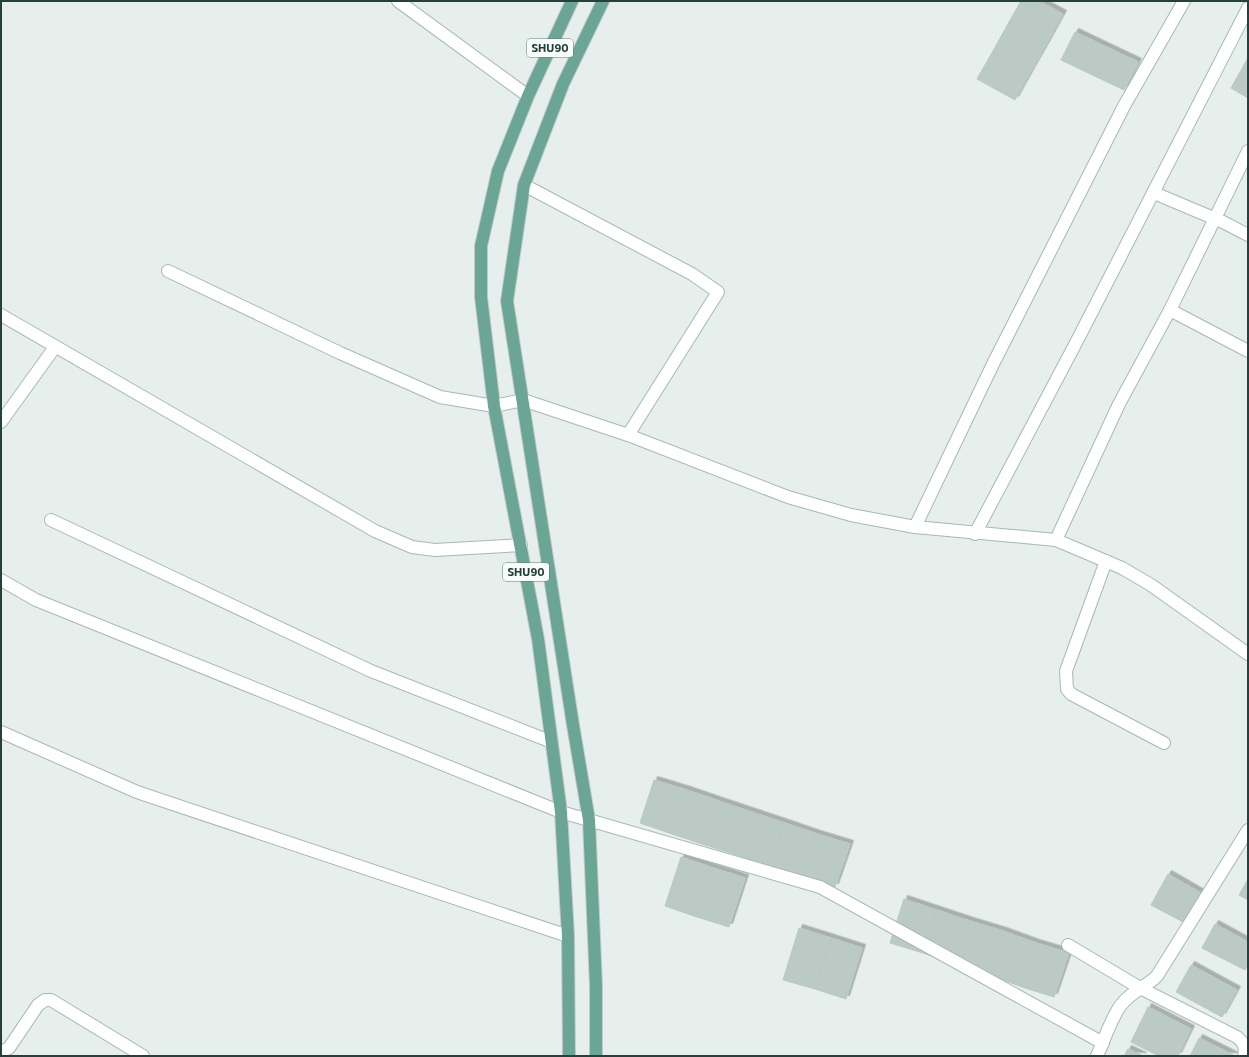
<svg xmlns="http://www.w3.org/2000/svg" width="1249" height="1057" font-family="Commissioner,sans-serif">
	<defs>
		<filter id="shadow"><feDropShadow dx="3.5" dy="-3.5" stdDeviation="0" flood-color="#0004"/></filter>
	</defs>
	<rect width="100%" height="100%" fill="#e6efeb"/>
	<g fill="#bbcac4" stroke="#b8c9c2" filter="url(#shadow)">
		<path d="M1021,1H1039L1063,14L1047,43L1009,22Z"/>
		<path d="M1009,22L1047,43L1031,71L993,51Z"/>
		<path d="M1075,32L1138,62L1124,90L1061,60Z"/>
		<path d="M993,51L1031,71L1015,100L977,79Z"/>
		<path d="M1248,58V98L1231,88Z"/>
		<path d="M654,780L687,790L672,834L640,823Z"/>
		<path d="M687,790L719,801L705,845L672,834Z"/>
		<path d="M719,801L752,812L737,855L705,845Z"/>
		<path d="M752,812L785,823L770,866L737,855Z"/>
		<path d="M785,823L817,834L803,877L770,866Z"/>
		<path d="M817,834L850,844L835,887L803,877Z"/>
		<path d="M681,857L713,868L697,917L665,906Z"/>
		<path d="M713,868L745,878L729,927L697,917Z"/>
		<path d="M1168,874L1201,893L1185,923L1151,905Z"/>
		<path d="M1248,879V900L1239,895Z"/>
		<path d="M904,899L937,910L923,953L890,943Z"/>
		<path d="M937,910L970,921L956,965L923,953Z"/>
		<path d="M970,921L1003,931L989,975L956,965Z"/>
		<path d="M1215,924L1248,942V964L1245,970L1202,948Z"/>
		<path d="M799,928L831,938L815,989L783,980Z"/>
		<path d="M1003,931L1036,943L1022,987L989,975Z"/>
		<path d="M831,938L862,948L846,999L815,989Z"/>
		<path d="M1036,943L1069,953L1054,997L1022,987Z"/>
		<path d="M1191,965L1237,990L1222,1017L1176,992Z"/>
		<path d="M1148,1007L1191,1029L1178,1056H1159L1131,1042Z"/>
		<path d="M1199,1038L1235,1056H1190Z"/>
		<path d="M1128,1049L1143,1056H1124Z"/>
	</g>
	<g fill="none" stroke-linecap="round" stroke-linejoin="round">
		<g stroke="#a8b8b2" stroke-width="14">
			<g id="minor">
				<path d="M398,1L528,96"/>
				<path d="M524,185L692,274L718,292L628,435"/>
				<path d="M1154,193L1223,222L1248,235"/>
				<path d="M168,271L340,353L440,397L494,406L523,400L628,435L788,497L851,515L915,527L1056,540L1122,568L1151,585L1248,654"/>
				<path d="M1170,310L1248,351"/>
				<path d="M1,315L375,531L412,547L435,550L521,545"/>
				<path d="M1,422L55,347"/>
				<path d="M51,520L371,671L552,742"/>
				<path d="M915,527L993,364L1124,106L1184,1"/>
				<path d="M975,534L1079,337L1248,8"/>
				<path d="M1056,540L1119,404L1170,310L1248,151"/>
				<path d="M1106,561L1066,671L1067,689L1071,694L1164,743"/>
				<path d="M1,580L36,600L561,812L820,887L1103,1043"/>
				<path d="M1,732L137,792L568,936"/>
				<path d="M1068,945L1140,988L1237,1037C1244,1043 1246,1047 1244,1056"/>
				<path d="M1,1052L9,1048L38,1005L45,1000H51L143,1056"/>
				<path d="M1097,1056C1104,1041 1111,1018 1121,1005C1130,992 1146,987 1157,976L1248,830"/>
			</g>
		</g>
		<g stroke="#c2cac8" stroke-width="14">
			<g id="major">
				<path d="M569,1056L568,936L561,812L538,639L494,406L481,297V246L498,171L528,96L572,1"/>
				<path d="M596,1056V986L589,820L573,725L507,301L524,185L563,84L603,1"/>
			</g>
		</g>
		<use href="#minor" stroke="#fff" stroke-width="12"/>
		<use href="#major" stroke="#6aa596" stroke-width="12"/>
	</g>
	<g text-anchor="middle" stroke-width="3" stroke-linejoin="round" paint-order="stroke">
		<g fill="#f7fbf9" stroke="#637a73" stroke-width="1">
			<rect x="527" y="39" width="46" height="18" rx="3"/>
			<rect x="503" y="563" width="46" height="18" rx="3"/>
		</g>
		<g font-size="11" font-weight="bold" fill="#24423a">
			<text x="550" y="52">SHU90</text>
			<text x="526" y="576">SHU90</text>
		</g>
	</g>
	<rect width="1249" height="1057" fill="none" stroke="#24423a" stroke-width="4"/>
</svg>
